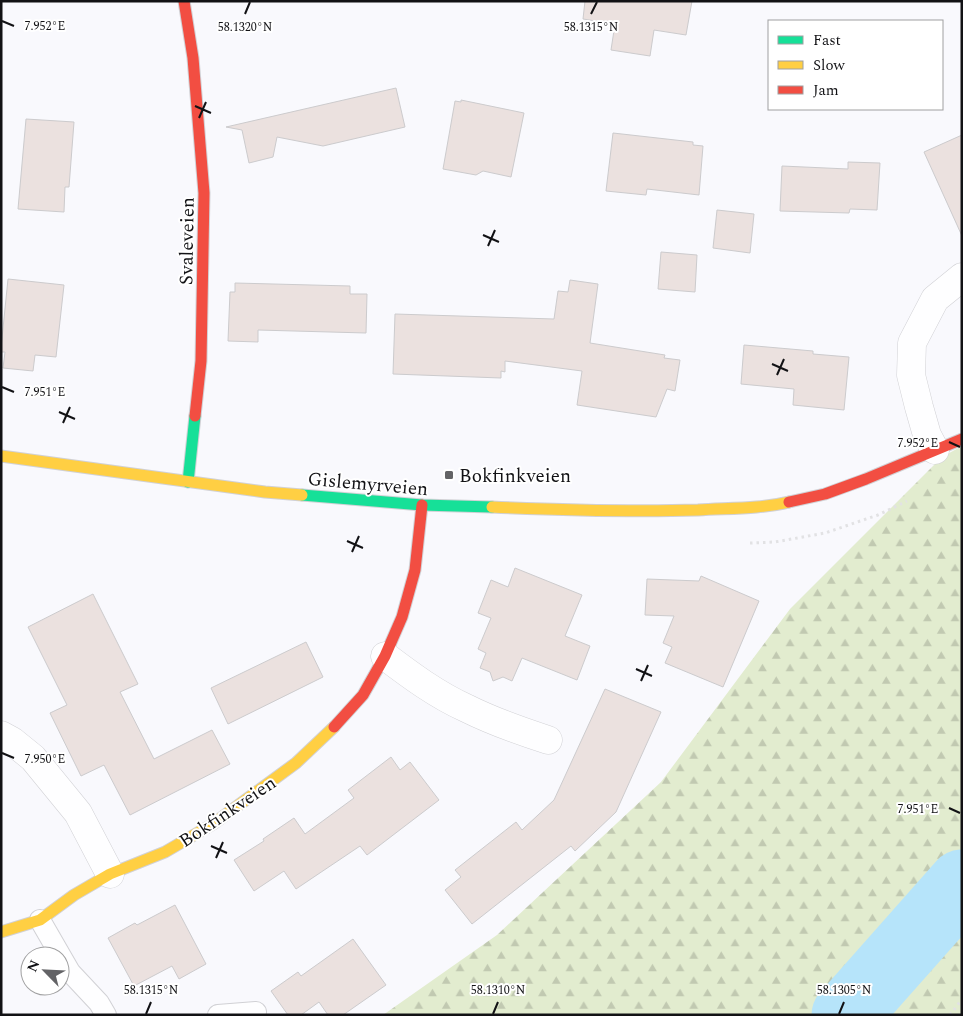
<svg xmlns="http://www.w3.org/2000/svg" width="963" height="1016" font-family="Spectral,serif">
	<defs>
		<pattern id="forest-firs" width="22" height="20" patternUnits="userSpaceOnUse" patternTransform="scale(1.25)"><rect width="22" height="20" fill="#e2eccf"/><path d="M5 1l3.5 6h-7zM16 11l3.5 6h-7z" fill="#c1c9b1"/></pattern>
	</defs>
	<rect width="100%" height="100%" fill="#f9f9fd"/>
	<path fill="url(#forest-firs)" d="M962,446V1015H383L497,935L661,782L790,609L942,457Z"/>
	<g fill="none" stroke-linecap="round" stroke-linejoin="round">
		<path stroke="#b6e4fa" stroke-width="69" d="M846,1015L962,884"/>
	</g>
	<g fill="#ebe1df" stroke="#cccbcd">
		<path d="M585,1H692L686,35L654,30L650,56L611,50L615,24L583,19Z"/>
		<path d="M396,88L405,127L323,146L277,137L273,157L249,163L242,130L226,127Z"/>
		<path d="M461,100L524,113L511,177L483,171L476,175L443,169L455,101L461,102Z"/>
		<path d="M26,119L74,122L69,187H65L64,212L18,209Z"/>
		<path d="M613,133L693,142V145L703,146L699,195L647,189L646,195L606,191Z"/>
		<path d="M962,135V236L924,152Z"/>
		<path d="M848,162L880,163L877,210L850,209L849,213L780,211L782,166L848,169Z"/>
		<path d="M717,210L754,214L750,253L713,248Z"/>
		<path d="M661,252L697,255L695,292L658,289Z"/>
		<path d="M8,279L64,285L56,357L35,355L33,371L3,368L5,352H1V348Z"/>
		<path d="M570,280L598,284L590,343L665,355L664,358L680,360L675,391L667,389L656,417L577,405L582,371L505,361V372L501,371V378L393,374L395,314L554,319L558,291L568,292Z"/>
		<path d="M235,283L350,286V294H367L366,333L258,330V342L228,341L230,292H235Z"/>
		<path d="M744,345L813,351V354L849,357L844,410L793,405L794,389L741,384Z"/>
		<path d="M515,568L582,595L565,636L590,646L577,680L522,658L512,681L503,677L493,681L490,672L480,668L486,653L478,649L491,618L478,613L491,580L508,587Z"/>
		<path d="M701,576L759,601L723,687L665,663L672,647L663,643L674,616L645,615L647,579L699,581Z"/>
		<path d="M93,594L138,684L120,692L154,759L212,730L230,764L130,815L104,765L81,776L50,713L67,705L28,627Z"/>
		<path d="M306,642L323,677L228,724L211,688Z"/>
		<path d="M605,689L661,712L616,812L575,851L571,846L472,924L445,890L461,877L455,870L516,822L522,830L554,800Z"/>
		<path d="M391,757L400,770L410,762L439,800L367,855L360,846L296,889L284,871L254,891L234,860L264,841L263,839L294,818L305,834L354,798L348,790Z"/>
		<path d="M175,905L206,964L179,979L172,966L134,986L108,938L135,923L137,925Z"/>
		<path d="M353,939L386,985L343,1015H328L319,1002L301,1015H288L271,991L298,972L301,976Z"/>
	</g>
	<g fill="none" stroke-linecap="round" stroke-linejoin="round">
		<g stroke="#d1d1d5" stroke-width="22">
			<g id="lane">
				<path d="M40,920L70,972L99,1003L106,1015"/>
				<path d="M218,1015L256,1012"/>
			</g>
		</g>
		<g stroke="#d1d1d5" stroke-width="29">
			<g id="street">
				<path d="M935,450L927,435L919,407L911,375L912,343L935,299L962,277"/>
				<path d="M385,656C410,675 437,695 466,708C492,721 520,731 548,740"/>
				<path d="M1,735L12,741L33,758L78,813L110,874"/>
			</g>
		</g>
		<g stroke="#d1d1d5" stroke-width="13">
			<g id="fast">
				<path d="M188,482L195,416"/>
				<path d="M302,495L422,505L492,507"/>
			</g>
		</g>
		<g stroke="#d1d1d5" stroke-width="13">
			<g id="slow">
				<path d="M1,456L265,492L302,495"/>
				<path d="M492,507C561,510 629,512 698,510C728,508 760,509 789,502"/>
				<path d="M1,932L40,920L74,895L110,874L165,852L213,824L296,763L334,727"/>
			</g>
		</g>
		<g stroke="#d1d1d5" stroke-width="13">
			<g id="jam">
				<path d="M184,1L193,58L204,193L201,361L195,416"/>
				<path d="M789,502L825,494L866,479L962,439"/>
				<path d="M334,727L363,695L385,656L402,617L415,570L422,505"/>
			</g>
		</g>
		<g stroke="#e2e2e4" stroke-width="3" stroke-dasharray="2.5 4" stroke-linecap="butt">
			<path d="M750,543L775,542L825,533L878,515L907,501"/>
			<path d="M950,1015L962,999"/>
		</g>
		<use href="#lane" stroke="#fefeff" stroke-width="20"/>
		<use href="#street" stroke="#fefeff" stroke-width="28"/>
		<use href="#fast" stroke="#16e098" stroke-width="11"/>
		<use href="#slow" stroke="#ffcf43" stroke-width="11"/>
		<use href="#jam" stroke="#f24e42" stroke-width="11"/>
	</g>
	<path fill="none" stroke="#121215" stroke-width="2" d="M245,14L250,2M591,14L597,2M2,21L14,26M195,106L211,113M199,118L206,102M483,235L499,242M488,246L495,230M772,364L788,371M777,375L784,359M2,387L14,392M59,412L75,419M63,423L70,407M949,442L960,447M347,541L363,548M352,552L359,536M636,669L652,676M641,681L648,665M2,753L14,758M949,808L960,813M211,846L227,853M216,858L223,842M146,1014L151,1002M493,1014L498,1002M839,1014L844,1002"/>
	<rect fill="#636366" stroke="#fff" stroke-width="2" x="444" y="470" width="10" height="10" rx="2.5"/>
	<g text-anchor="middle" stroke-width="4" stroke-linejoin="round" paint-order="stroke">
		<g font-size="19" fill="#121215" stroke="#fff">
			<text transform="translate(186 241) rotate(-89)" y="7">Svaleveien</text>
			<text transform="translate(368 483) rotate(5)" y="7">Gislemyrveien</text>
			<text transform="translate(227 811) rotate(-34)" y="7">Bokfinkveien</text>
		</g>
		<g font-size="19" fill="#121215" stroke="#fff" text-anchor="start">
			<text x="459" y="482">Bokfinkveien</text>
		</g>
	</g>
	<g font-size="12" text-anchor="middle" fill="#121215" stroke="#fff" stroke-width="4" stroke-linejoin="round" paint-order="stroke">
		<text x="45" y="30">7.952°E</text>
		<text x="245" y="31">58.1320°N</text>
		<text x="591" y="31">58.1315°N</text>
		<text x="45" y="396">7.951°E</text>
		<text x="918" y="447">7.952°E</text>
		<text x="45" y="763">7.950°E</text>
		<text x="918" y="813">7.951°E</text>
		<text x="151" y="994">58.1315°N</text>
		<text x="498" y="994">58.1310°N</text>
		<text x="844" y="994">58.1305°N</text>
	</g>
	<rect width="963" height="1016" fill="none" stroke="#121215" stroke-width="5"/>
	<rect x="768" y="20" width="175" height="90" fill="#ffffff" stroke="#a0a0a1"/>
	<rect x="778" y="36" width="25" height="8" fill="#16e098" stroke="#a0a0a1"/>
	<text x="813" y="45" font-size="15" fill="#121215">Fast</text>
	<rect x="778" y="61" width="25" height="8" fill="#ffcf43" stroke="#a0a0a1"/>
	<text x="813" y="70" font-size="15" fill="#121215">Slow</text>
	<rect x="778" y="86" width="25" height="8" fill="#f24e42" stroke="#a0a0a1"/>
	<text x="813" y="95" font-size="15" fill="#121215">Jam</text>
	<g transform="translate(45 971) rotate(294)"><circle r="24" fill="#ffffff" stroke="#a0a0a1"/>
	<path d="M0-4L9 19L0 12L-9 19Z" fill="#636366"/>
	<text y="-8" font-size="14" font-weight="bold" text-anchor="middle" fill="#121215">N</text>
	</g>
</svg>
